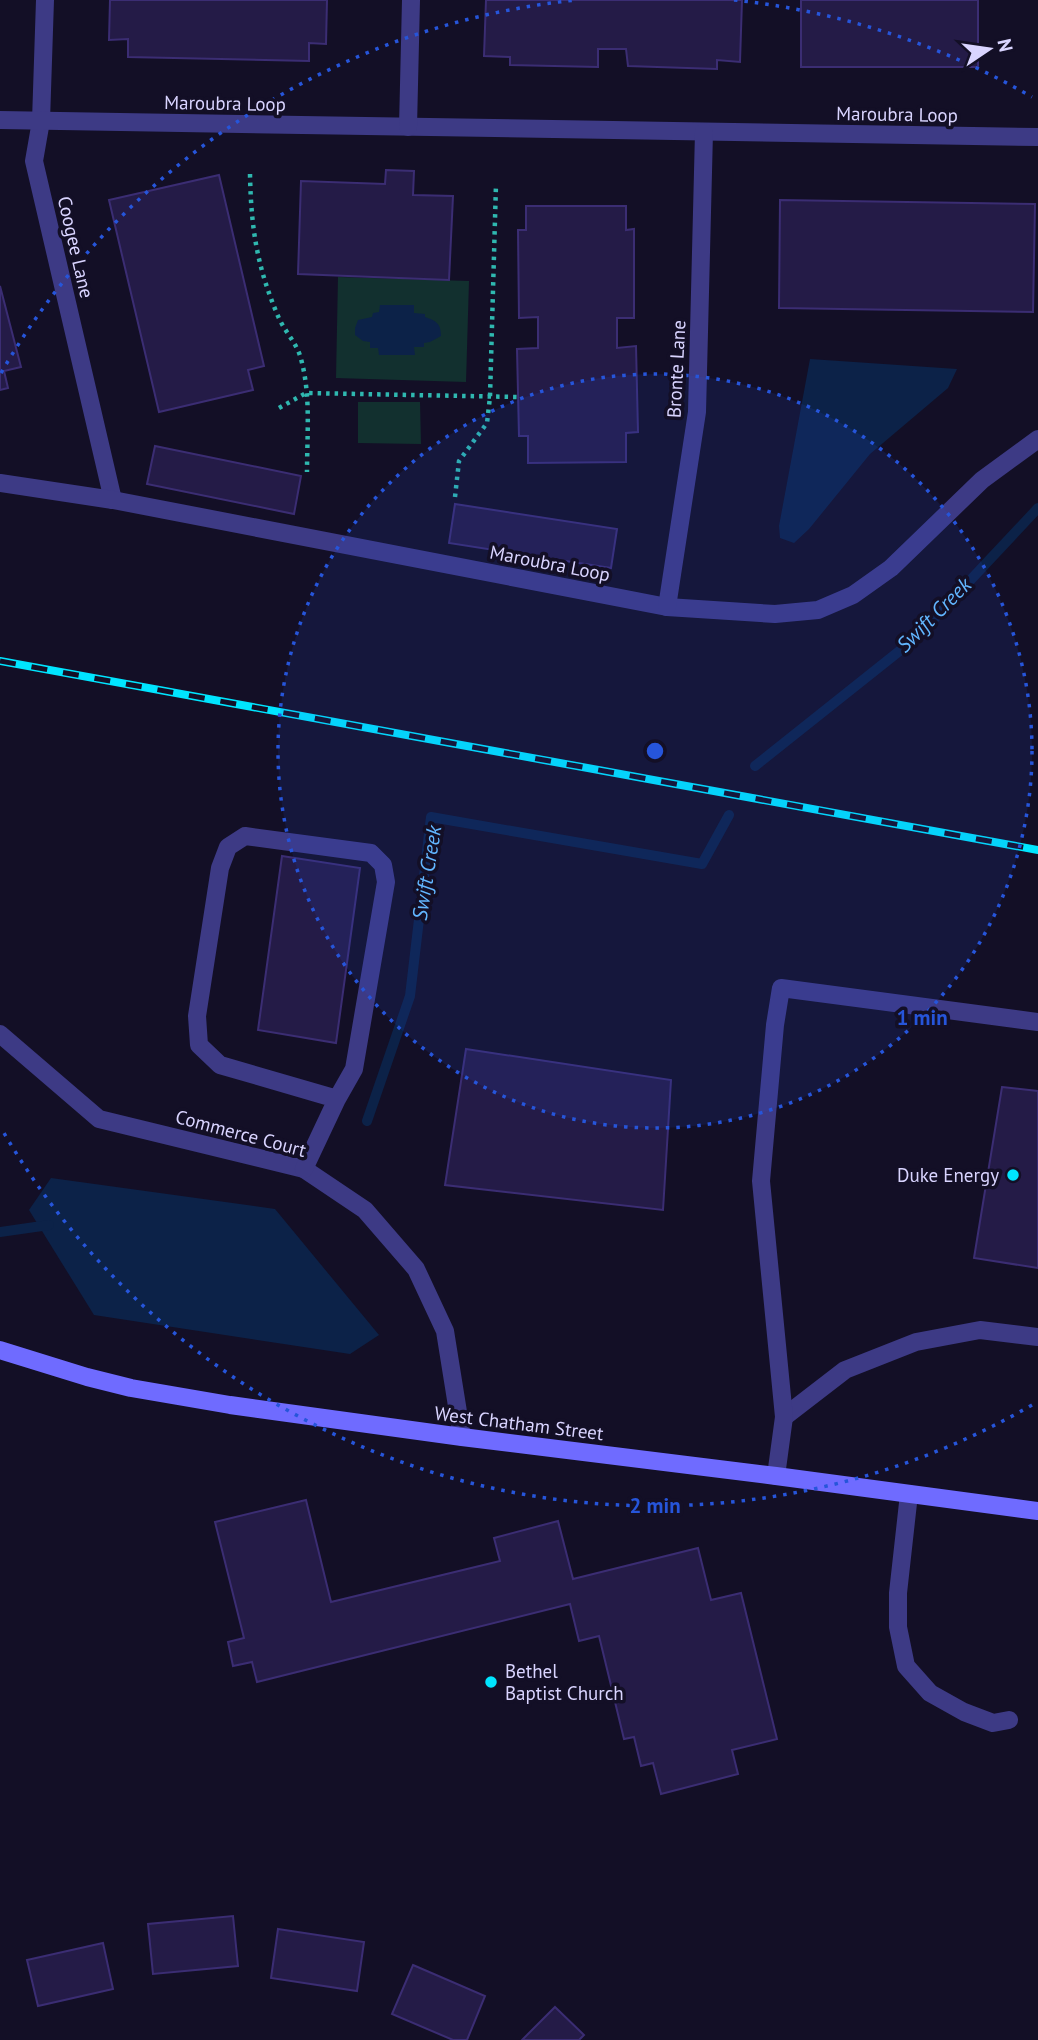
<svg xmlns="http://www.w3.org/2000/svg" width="1038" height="2040" font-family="'PT Sans',sans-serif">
	<rect width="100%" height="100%" fill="#130f26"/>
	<g fill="#12302f">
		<path d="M338,277L469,281L466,382L336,378Z"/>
		<path d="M358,402H420L421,444L358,443Z"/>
	</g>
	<g fill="#0c2248">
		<path d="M380,305H414V313L425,314V317C436,321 441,323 441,336L430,342L424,343V347H414L415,355H379L378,348H370V342L363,341L355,335V328L358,320L372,317L373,313L379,312Z"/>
		<path d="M810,359L957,369L948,388L870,454L809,529L794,543L780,538L779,526Z"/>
		<path d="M51,1178L275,1209L379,1335L350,1354L94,1315L29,1210Z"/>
	</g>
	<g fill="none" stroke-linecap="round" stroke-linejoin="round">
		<g stroke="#0c2248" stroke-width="10">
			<path d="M755,766L917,637L1038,508"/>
			<path d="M367,1121L410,996L431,817L702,864L729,815"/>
			<path d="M0,1232L49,1225"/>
		</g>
	</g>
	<g fill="#241b47" stroke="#3b2d73" stroke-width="2">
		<path d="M110,0H327L326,44L309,43V61L128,57V39L109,40Z"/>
		<path d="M486,0H742L740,62L717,60V69L628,66L626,49H598V67L510,65V57L484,56Z"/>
		<rect x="801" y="0" width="177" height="67"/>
		<path d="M386,170L414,171L413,195L453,196L449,280L298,274L301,181L385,184Z"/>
		<path d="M219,175L264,366L248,370L253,390L159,412L109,200Z"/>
		<path d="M780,200L1035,204L1033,312L779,308Z"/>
		<path d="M526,206H626V230L634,229V318H617V348L636,346L638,432L626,433V462L528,463V436H519L517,349L538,348V317L519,318L518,230H526Z"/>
		<path d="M0,286L21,367L4,371L8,388L0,390Z"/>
		<path d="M155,446L301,476L294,514L147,484Z"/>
		<path d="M455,504L617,529L611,568L449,543Z"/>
		<path d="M282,856L360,868L336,1043L258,1030Z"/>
		<path d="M466,1049L671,1080L663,1210L445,1185Z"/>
		<path d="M1002,1087L1038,1091V1268L974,1258Z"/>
		<path d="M306,1500L331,1602L500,1561L494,1538L558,1521L573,1579L698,1548L711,1600L741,1593L777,1739L732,1750L738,1774L661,1794L653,1763L641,1766L634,1737L624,1739L599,1636L579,1641L570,1604L257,1682L252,1662L233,1666L228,1642L244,1638L215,1522Z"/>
		<path d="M233,1916L238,1966L153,1974L148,1924Z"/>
		<path d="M278,1929L364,1942L357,1991L271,1978Z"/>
		<path d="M103,1943L113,1989L38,2006L27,1960Z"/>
		<path d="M413,1965L485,1996L467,2040H453L392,2014Z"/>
		<path d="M555,2007L584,2035L579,2040H522Z"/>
	</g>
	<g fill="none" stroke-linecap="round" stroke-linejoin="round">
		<g stroke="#2fb8b0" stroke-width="4.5" stroke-dasharray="3.5 5" stroke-linecap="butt">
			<path d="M250,174C251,228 257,267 278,316C284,331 297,343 301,359C311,395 307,435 307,472"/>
			<path d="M279,408L306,393L518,397"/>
			<path d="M455,497L459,461L487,423L490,397L496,184"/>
		</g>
		<g stroke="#3d3a85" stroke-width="18">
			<path d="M0,1034L99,1119L304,1169L365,1210L416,1269L445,1331L462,1437"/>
			<path d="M304,1169L337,1099L354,1069L386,882L383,865L371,853L245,836L228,847L220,868L197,1016L199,1045L220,1065L337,1099"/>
			<path d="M784,1417L845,1370L916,1342L980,1330L1038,1337"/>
			<path d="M776,1476L784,1417L761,1181L775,1025L781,988L1038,1022"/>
			<path d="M909,1494L898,1593V1627L906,1666L930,1693L964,1712L993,1723L1009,1720"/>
		</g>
		<g stroke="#3d3a85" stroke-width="18">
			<path d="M45,0L41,121L34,161L113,500"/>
			<path d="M0,120L1038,137"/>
			<path d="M408,127L411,0"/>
			<path d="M0,483L113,500L667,607L775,614L818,610L853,595L891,568L982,480L1038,439"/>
			<path d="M667,607L697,412L704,132"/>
		</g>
		<path stroke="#6f6bff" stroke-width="18" d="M0,1350L87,1377L131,1388L230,1405L462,1437L776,1476L1038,1511"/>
		<g stroke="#00e5ff" stroke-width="8">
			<path id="rail" d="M0,661L1038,850"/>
		</g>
		<use href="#rail" stroke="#130f26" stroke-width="5" stroke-dasharray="16" stroke-linecap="butt"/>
	</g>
	<circle cx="655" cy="751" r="377" fill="#2655da" fill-opacity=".12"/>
	<g fill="none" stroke="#2655da" stroke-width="3.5" stroke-dasharray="3.5 7">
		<circle cx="655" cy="751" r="377"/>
		<path d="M1032 1405A755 755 0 0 1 1 1128M1 373A755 755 0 0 1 576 0M734 0A755 755 0 0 1 1032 97"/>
	</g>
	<g fill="#00e5ff" stroke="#130f26" stroke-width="2.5">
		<circle cx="1013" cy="1175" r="7"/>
		<circle cx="491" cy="1682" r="7"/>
	</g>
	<g text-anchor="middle" stroke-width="7" stroke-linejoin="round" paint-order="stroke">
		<g font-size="19" fill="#d9d4ff" stroke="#130f26">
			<text transform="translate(225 103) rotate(1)" y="7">Maroubra Loop</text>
			<text transform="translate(897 114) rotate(1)" y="7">Maroubra Loop</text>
			<text transform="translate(76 247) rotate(77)" y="7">Coogee Lane</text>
			<text transform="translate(676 369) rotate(-87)" y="7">Bronte Lane</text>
			<text transform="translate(550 563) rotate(11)" y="7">Maroubra Loop</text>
			<text transform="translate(241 1133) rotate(15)" y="7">Commerce Court</text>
			<text transform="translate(519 1423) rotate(7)" y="7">West Chatham Street</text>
		</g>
		<g font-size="19" fill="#d9d4ff" stroke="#130f26" text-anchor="end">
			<text x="999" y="1182">Duke Energy</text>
			<text x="505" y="1678" text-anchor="start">Bethel<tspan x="505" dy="22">Baptist Church</tspan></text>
		</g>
		<g font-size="21" font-style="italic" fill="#62b6ff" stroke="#130f26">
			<text transform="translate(934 615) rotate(-45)" y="7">Swift Creek</text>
			<text transform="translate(427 873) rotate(-81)" y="7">Swift Creek</text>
		</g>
	</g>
	<circle cx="655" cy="751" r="10" fill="#2655da" stroke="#130f26" stroke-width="3.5"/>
	<g font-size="21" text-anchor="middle" font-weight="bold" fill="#2655da" stroke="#130f26" stroke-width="7" stroke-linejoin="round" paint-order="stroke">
		<text x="922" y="1025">1 min</text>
		<text x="655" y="1513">2 min</text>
	</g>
	<g transform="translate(989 49) rotate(77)" stroke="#130f26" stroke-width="5" paint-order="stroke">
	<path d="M0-5L12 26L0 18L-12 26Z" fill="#d9d4ff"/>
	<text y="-10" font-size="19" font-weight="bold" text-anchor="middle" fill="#d9d4ff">N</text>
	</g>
</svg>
